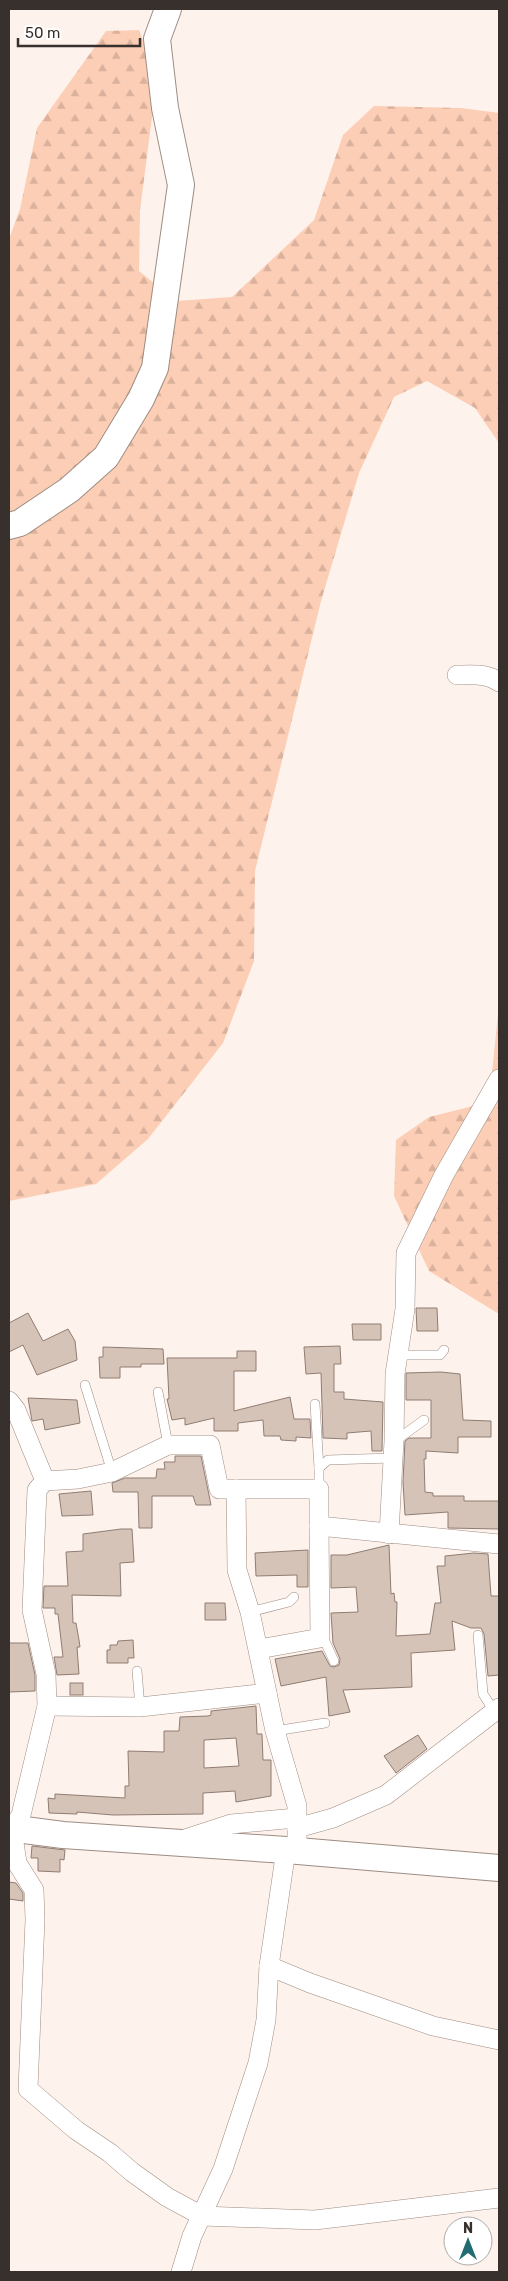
<svg xmlns="http://www.w3.org/2000/svg" width="508" height="2281" font-family="Rubik,sans-serif">
	<defs>
		<pattern id="forest-firs" width="22" height="20" patternUnits="userSpaceOnUse" patternTransform="scale(1.25)"><rect width="22" height="20" fill="#fcceb5"/><path d="M5 1l3.5 6h-7zM16 11l3.5 6h-7z" fill="#d9b19c"/></pattern>
	</defs>
	<rect width="100%" height="100%" fill="#fef2ec"/>
	<g fill="url(#forest-firs)">
		<path d="M139,30L157,78L140,210L139,271L176,301L232,297L314,220L343,135L374,106L461,108L499,113V443L475,408L427,381L394,397L359,473L321,601L255,871L254,961L223,1043L148,1139L96,1184L9,1201V239L20,209L37,128L106,31Z"/>
		<path d="M499,1004V1314L429,1271L394,1196L396,1140L429,1117L493,1101L492,1073Z"/>
	</g>
	<g fill="#d6c3b8" stroke="#8f7d73" fill-rule="evenodd">
		<path d="M416,1308H437L438,1331H417Z"/>
		<path d="M28,1313L43,1341L68,1329L75,1341L77,1360L37,1375L23,1345L9,1352V1323Z"/>
		<path d="M352,1324H381V1340H353Z"/>
		<path d="M340,1346L341,1364H334V1392H344V1399L383,1402L382,1451H372L371,1431L347,1433V1439L323,1438L321,1373L306,1374L304,1347Z"/>
		<path d="M103,1347L163,1349L164,1364H141V1367H120V1378H100L99,1357H103Z"/>
		<path d="M237,1351H256V1371H234V1411L290,1397L294,1419H310L311,1438L296,1437V1441L281,1440L280,1436H264L263,1420L238,1423V1431H214V1418L185,1425V1418L172,1420L167,1399H169L167,1358H237Z"/>
		<path d="M441,1372L460,1374L463,1420L491,1421V1437H458V1453L426,1451V1459H424L425,1492L433,1493V1496H464V1501H499V1529L448,1528V1512L405,1515L403,1482L405,1441L409,1438H431V1400H406V1373Z"/>
		<path d="M28,1398L77,1400L80,1423L45,1430L43,1419L32,1421Z"/>
		<path d="M175,1456H201L211,1505H196L193,1496H152V1528H139L138,1492H113L112,1483L125,1478H156L157,1469H165L164,1462H175Z"/>
		<path d="M91,1491L93,1515L62,1516L59,1494Z"/>
		<path d="M121,1529H132L134,1562L120,1563L121,1596L72,1595L73,1623H76L79,1640L80,1647H77L79,1674L57,1675L54,1657H63L58,1614H55V1608H43L44,1586H68L66,1552L83,1551V1534Z"/>
		<path d="M389,1545L391,1594L394,1593L395,1602H397L396,1636L430,1634L435,1603H441L437,1566H445V1556L474,1553L488,1554L491,1596H499V1675L488,1676L484,1634L481,1628H471L452,1621L455,1650L411,1653L412,1687L343,1690L350,1712L329,1716L326,1677L281,1686L275,1659L322,1651L330,1666L334,1667L339,1665L340,1659L333,1643L331,1613L358,1612L356,1587L331,1588V1555H347Z"/>
		<path d="M308,1550V1587H297V1575L256,1576L255,1553Z"/>
		<path d="M205,1603H225L226,1620H205Z"/>
		<path d="M133,1640L134,1658H128V1663H107V1650H110V1645H117L118,1641Z"/>
		<path d="M9,1643H28L35,1675V1691L9,1692Z"/>
		<rect x="70" y="1683" width="13" height="12"/>
		<path d="M256,1706L257,1734H262L263,1760H271V1796L236,1802L235,1791L203,1793V1814L113,1815L77,1812V1814L49,1813L48,1798L55,1799V1794L125,1798V1786H129L128,1751L164,1752V1731H179L180,1717L208,1716L211,1715V1711ZM236,1738L239,1766L204,1768V1740Z"/>
		<path d="M418,1735L427,1749L396,1773L384,1756Z"/>
		<path d="M32,1846L65,1850L64,1860L60,1859V1872L38,1871V1858H31Z"/>
		<path d="M9,1882L16,1883L23,1893V1901L9,1899Z"/>
	</g>
	<g fill="none" stroke-linecap="round" stroke-linejoin="round">
		<g stroke="#9e8c82" stroke-width="10">
			<g id="lane">
				<path d="M398,1355H440L444,1350"/>
				<path d="M85,1385L112,1472"/>
				<path d="M158,1392L168,1445"/>
				<path d="M315,1404L319,1468"/>
				<path d="M395,1441L424,1420"/>
				<path d="M319,1489V1468L328,1460L392,1458"/>
				<path d="M250,1612L289,1602L294,1597"/>
				<path d="M322,1635L334,1661"/>
				<path d="M478,1635L483,1694L494,1711"/>
				<path d="M137,1671L140,1707"/>
				<path d="M275,1731L325,1723"/>
			</g>
		</g>
		<g stroke="#9e8c82" stroke-width="20">
			<g id="street">
				<path d="M457,675C472,675 487,673 499,682"/>
				<path d="M9,1401L16,1410L45,1481"/>
				<path d="M236,1489L237,1570L250,1612L275,1731L297,1806V1851"/>
				<path d="M389,1534L394,1441L395,1374L405,1309L406,1253L444,1175L499,1079"/>
				<path d="M499,1544L319,1526V1489H219L210,1445H168L112,1472L78,1479L45,1481L37,1490L32,1610L46,1674L47,1706L21,1815L12,1829L17,1863L34,1890L35,1920L28,2089L76,2130L110,2153L132,2172L167,2197L202,2216L315,2220L499,2198"/>
				<path d="M259,1649L320,1638L319,1526"/>
				<path d="M47,1706L140,1707L267,1693"/>
				<path d="M297,1828L333,1818L386,1795L499,1708"/>
				<path d="M182,1840L231,1824L296,1818"/>
				<path d="M269,1966L310,1983L433,2026L499,2040"/>
				<path d="M181,2272L192,2236L223,2169L258,2063L266,2020L269,1966L286,1850"/>
			</g>
		</g>
		<g stroke="#9e8c82" stroke-width="28">
			<g id="secondary">
				<path d="M9,526L20,523L69,490L106,457L141,399L155,368L181,185L165,108L157,39L168,9"/>
				<path d="M9,1828L63,1835L286,1850L499,1868"/>
			</g>
		</g>
		<use href="#lane" stroke="#fff" stroke-width="9"/>
		<use href="#street" stroke="#fff" stroke-width="19"/>
		<use href="#secondary" stroke="#fff" stroke-width="26"/>
	</g>
	<rect width="508" height="2281" fill="none" stroke="#37302c" stroke-width="20"/>
	<g transform="translate(468 2241)"><circle r="24" fill="#ffffff" stroke="#afacab"/>
	<path d="M0-4L9 19L0 12L-9 19Z" fill="#216c71"/>
	<text y="-8" font-size="14" font-weight="bold" text-anchor="middle" fill="#37302c">N</text>
	</g>
	<path d="M18 38v8h122v-8" fill="none" stroke="#37302c" stroke-width="2.5"/>
	<text x="25" y="38" font-size="15" fill="#37302c" stroke="#ffffff" stroke-width="4" paint-order="stroke">50 m</text>
</svg>
